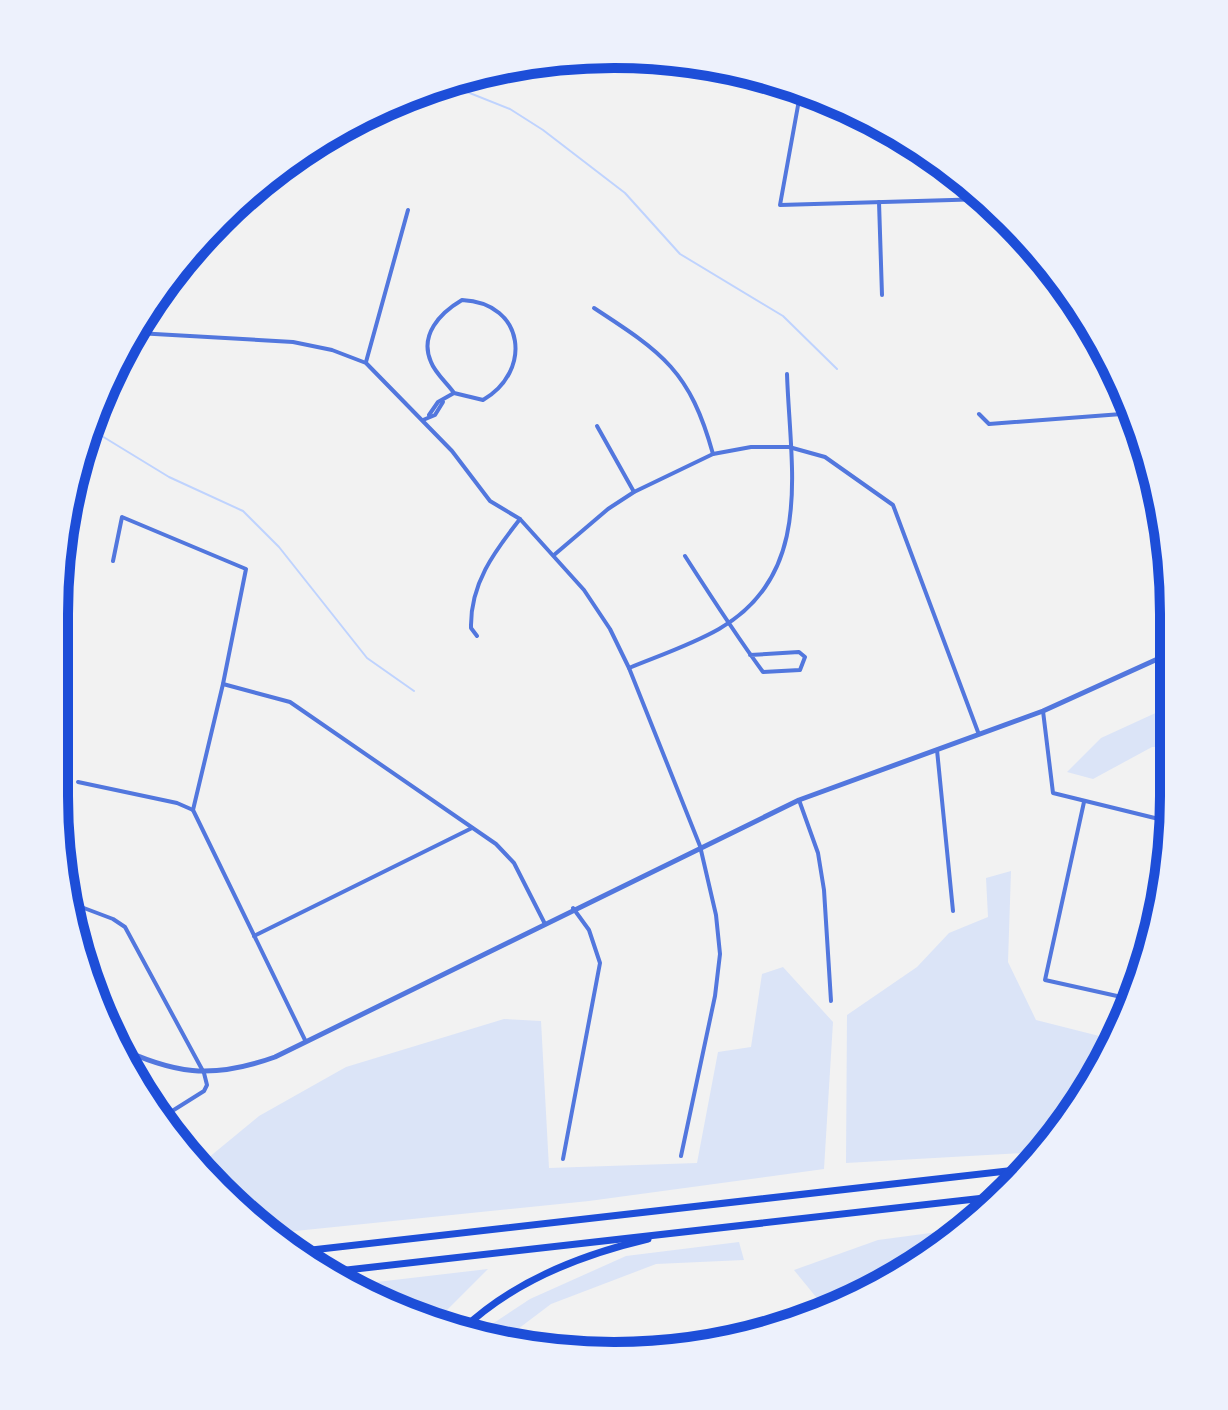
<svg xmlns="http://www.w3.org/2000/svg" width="1228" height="1410" font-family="Commissioner,sans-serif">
	<rect width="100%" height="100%" fill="#f2f2f2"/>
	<g fill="#dbe4f7">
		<path d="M1173,705L1174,747H1152L1093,779L1067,772L1101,738Z"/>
		<path d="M1011,871L1008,962L1036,1020L1115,1040L1079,1107L1041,1152L846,1163L847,1015L917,967L949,933L988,917L986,878Z"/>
		<path d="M783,967L833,1022L824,1169L589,1201L266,1234L196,1168L259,1116L346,1067L504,1019L541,1021L549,1168L697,1163L718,1052L751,1047L762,974Z"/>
		<path d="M968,1228L894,1281L835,1308L816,1297L794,1270L878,1240Z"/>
		<path d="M739,1242L744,1260L656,1264L551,1304L502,1341L477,1334L530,1299L626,1256Z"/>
		<path d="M488,1269L434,1323L400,1314L351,1285Z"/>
	</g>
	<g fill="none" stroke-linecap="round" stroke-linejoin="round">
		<g stroke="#bfd3fe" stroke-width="2">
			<path d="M442,82L510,109L543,130L625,193L680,254L783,316L837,369"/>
			<path d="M92,430L169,477L243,511L279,547L367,658L414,691"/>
		</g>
		<g stroke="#5277de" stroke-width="4">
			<path d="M509,66C546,75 577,73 610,57"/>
			<path d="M801,89L780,205L986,199"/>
			<path d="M879,202L882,295"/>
			<path d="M594,308C663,353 690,371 713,454"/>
			<path d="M137,333L293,342L332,350L366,363L452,451L490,501L520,519L584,590L610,629L629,668L700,846L716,915L720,954L715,996L681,1156"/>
			<path d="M366,362L408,210"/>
			<path d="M979,414L989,424L1135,413"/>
			<path d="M429,415L438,402L454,393L483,400C532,372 526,303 462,300C440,313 419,335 431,362C435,373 447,383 454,393"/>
			<path d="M423,420L435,415L443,402"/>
			<path d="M597,426L634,492"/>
			<path d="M554,555L608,509L634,492L713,454L751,447H789L825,457L893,505L978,732"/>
			<path d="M685,556C710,595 735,634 763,672L800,670L805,657L799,652L750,655"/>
			<path d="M113,561L122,517L246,569L223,684L193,810L305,1040"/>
			<path d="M477,636L471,628C470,584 494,552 520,519"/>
			<path d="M629,668C658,656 691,645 719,629C815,574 790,467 787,374"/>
			<path d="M223,684L290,702L496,844L514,863L544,922"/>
			<path d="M1043,711L1053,793L1171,822"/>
			<path d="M937,750L953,911"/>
			<path d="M78,782L177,803L193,810"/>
			<path d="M799,800L818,853L824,890L831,1001"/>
			<path d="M1084,802L1045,980L1135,1000"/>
			<path d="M68,902L113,919L125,927L204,1073L207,1085L204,1091L161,1118"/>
			<path d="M254,936L472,828"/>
			<path d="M563,1159L600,963L589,930L573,908"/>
		</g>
		<path stroke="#5277de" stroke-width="5" d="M113,1045C173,1074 211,1080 275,1057L799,800L1043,711L1173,652"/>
		<g stroke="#1d4ed8" stroke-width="7">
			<path d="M294,1252L1025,1169"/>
			<path d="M329,1272L1002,1196"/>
			<path d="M462,1330C513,1281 580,1255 648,1239"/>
		</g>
	</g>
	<path d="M0 0H1228V1410H0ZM614 68H614A546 546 0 0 1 1160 614V796A546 546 0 0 1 614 1342H614A546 546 0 0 1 68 796V614A546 546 0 0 1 614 68Z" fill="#edf1fc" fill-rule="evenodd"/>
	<path fill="none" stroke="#1d4ed8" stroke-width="10" d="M614 68H614A546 546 0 0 1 1160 614V796A546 546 0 0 1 614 1342H614A546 546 0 0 1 68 796V614A546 546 0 0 1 614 68Z"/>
</svg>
